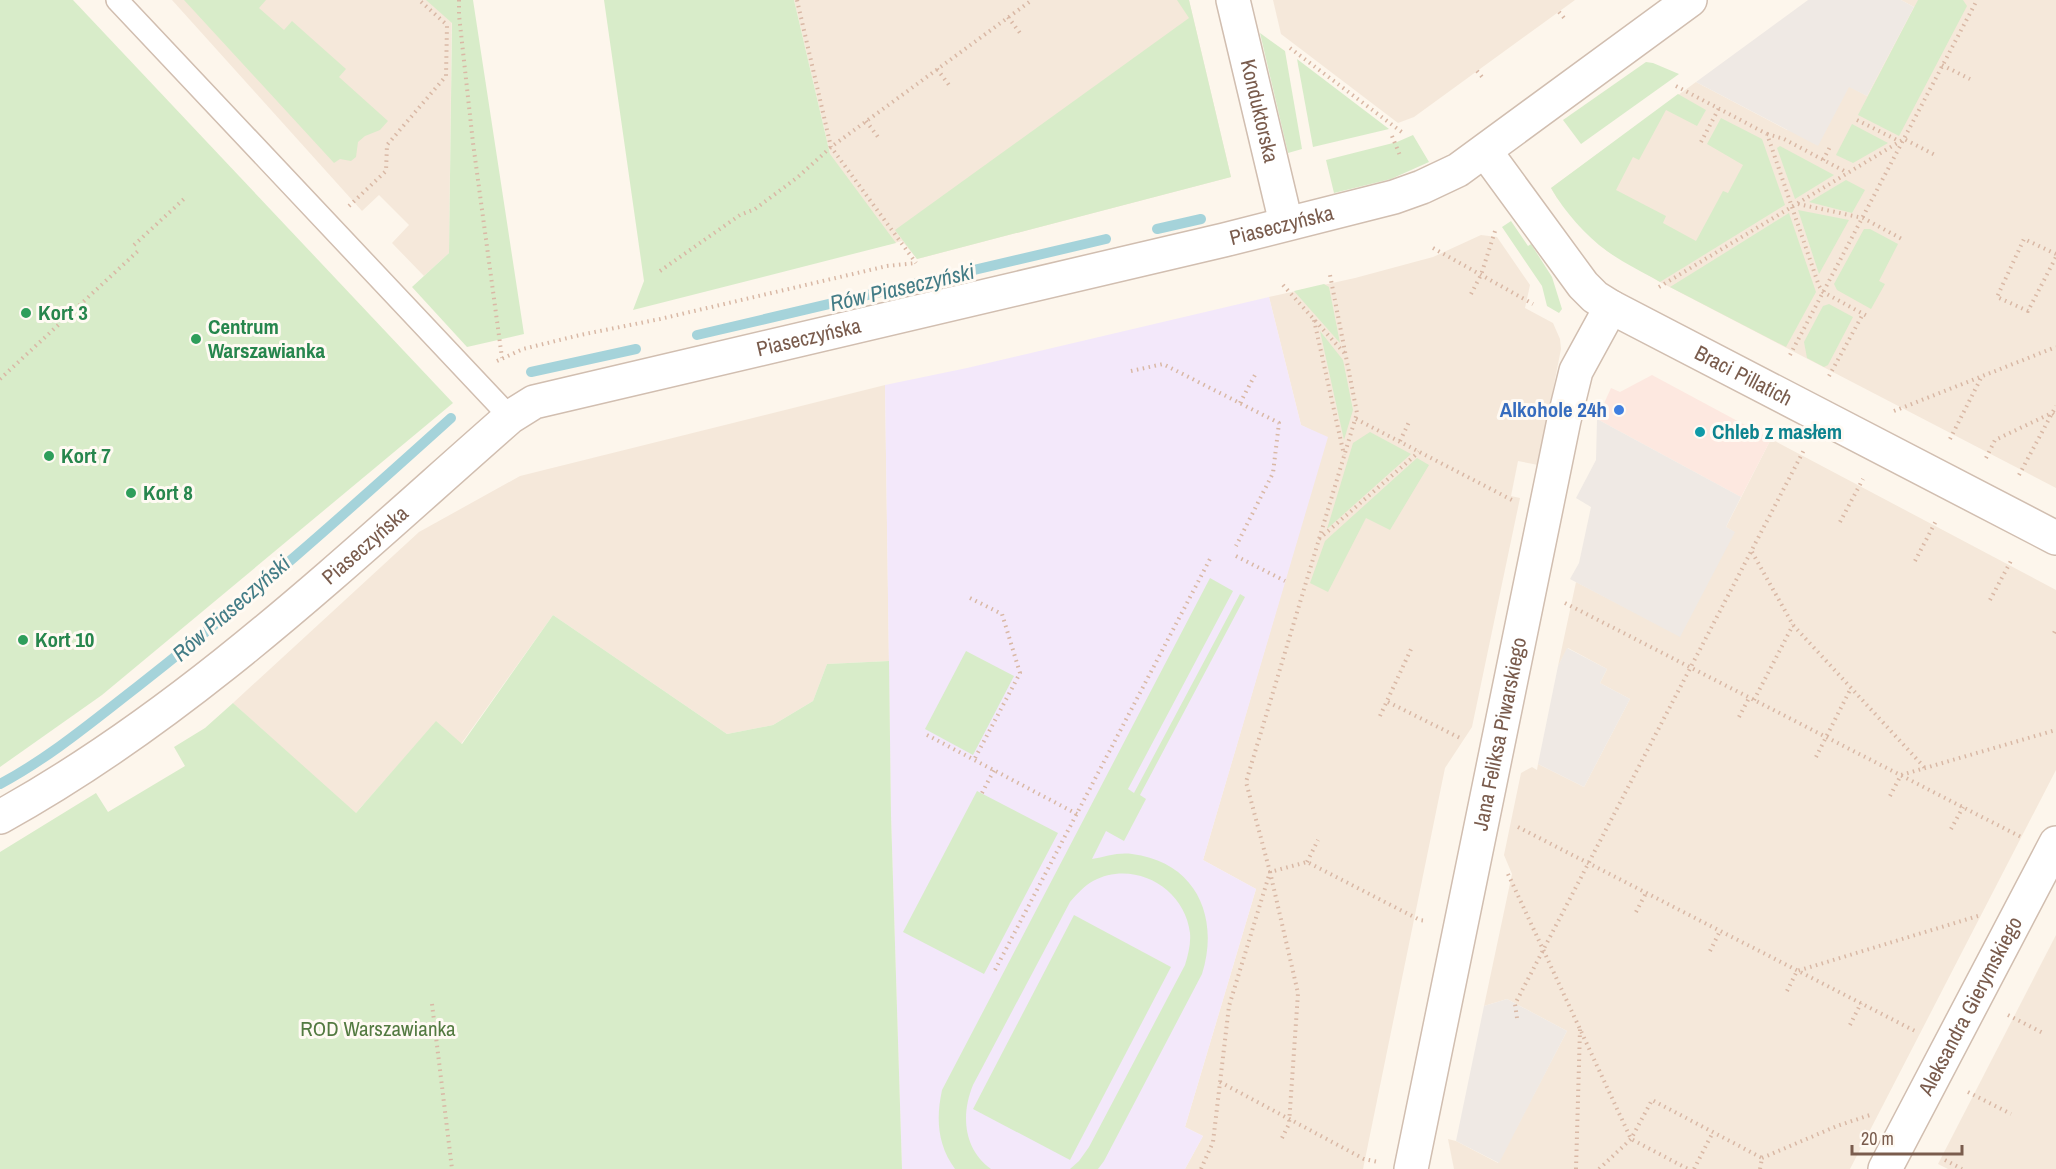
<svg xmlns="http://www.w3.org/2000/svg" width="2056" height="1169" font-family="'Archivo Narrow',sans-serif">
	<rect width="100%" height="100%" fill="#fdf6ec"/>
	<g fill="#f5e8da">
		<path d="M172,0H452L449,253L424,276L392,243L409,225L379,195L362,211Z"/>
		<path d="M794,0H1189L1231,177L917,259L902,241L842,256L830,154Z"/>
		<path d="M1273,0H1575L1414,117L1398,123L1281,34Z"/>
		<path d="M1901,0H2056V488L1660,282L1607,251L1581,226L1557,198L1551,188L1696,82L1787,130L1849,86L1867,96L1914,7Z"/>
		<path d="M1481,235L1497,237L1530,285L1525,308L1553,323L1560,339L1561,349L1538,465L1518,461L1511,496L1520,498L1472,727L1445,768L1363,1169H1185L1203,1136L1185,1127L1256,889L1203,860L1327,438L1301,425L1269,297L1355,278L1433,257Z"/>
		<path d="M885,385L889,661L827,664L813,701L773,725L727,734L553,615L461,744L436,722L355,814L233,703L419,532L520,476Z"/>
		<path d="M1771,439L2056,590V770L1850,1169H1454L1448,1139L1456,1141L1498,1163L1567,1031L1507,999L1484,1006L1512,874L1504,855L1521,773L1532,767L1537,770L1538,764L1584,787L1630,699L1600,683L1607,669L1568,648L1558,666L1576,582L1680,636L1734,532L1726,527Z"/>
		<path d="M2056,935V1169H1948L1938,1164Z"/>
	</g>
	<path fill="#fde8e0" d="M1652,375L1771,439L1741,497L1597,419L1611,388L1620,392Z"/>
	<g fill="#efe9e4">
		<path d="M1808,0H1901L1914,7L1867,96L1849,87L1818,146L1696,82Z"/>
		<path d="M1597,419L1741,497L1726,527L1735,532L1680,637L1570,579L1579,563L1591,507L1576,498L1596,460Z"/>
		<path d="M1567,648L1607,669L1600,683L1630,699L1584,787L1538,764L1558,666Z"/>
		<path d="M1507,999L1567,1031L1499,1163L1456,1141L1484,1006Z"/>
	</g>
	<path fill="#f3e8fa" d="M1269,297L1301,425L1328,437L1203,860L1256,889L1185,1127L1203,1136L1185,1169H902L891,815L885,385L967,368Z"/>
	<g fill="#d8ecc9">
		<path d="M0,0H73L453,403L102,695L0,767Z"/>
		<path d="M184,0H266L259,8L284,30L292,21L346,69L339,77L388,121L380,130L365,136L358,142L356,157L351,161L340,159L334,163Z"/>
		<path d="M426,0H473L524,334L467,347L412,287L449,253L452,23Z"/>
		<path d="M604,0H794L830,154L896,243L633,310L644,281Z"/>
		<path d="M1177,0H1189L1231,177L917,259L895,230L1189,18Z"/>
		<path d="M1918,0H1963L1967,6L1899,136L1858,115Z"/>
		<path d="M1260,33L1285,51L1302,149L1288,153Z"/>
		<path d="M1297,59L1389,129L1313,147Z"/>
		<path d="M1646,62L1653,63L1679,74L1581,144L1563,120Z"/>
		<path d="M1678,94L1706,110L1697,126L1666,110L1639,160L1633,157L1616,190L1666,216L1663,223L1696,241L1723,191L1728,193L1743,165L1707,144L1721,118L1762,139L1785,205L1660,282C1643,272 1623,263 1607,251C1586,236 1564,211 1551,188Z"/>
		<path d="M1852,124L1888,143L1853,163L1836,155Z"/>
		<path d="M1413,135L1429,162L1391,179L1334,193L1326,160L1397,142Z"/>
		<path d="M1780,146L1834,175L1795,199L1777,148Z"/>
		<path d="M1846,180L1865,190L1852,213L1809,202Z"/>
		<path d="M1798,210L1849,220L1819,274Z"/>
		<path d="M1789,213L1816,292L1786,347L1670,287Z"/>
		<path d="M1511,221L1528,246L1531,244L1552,277L1562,309L1559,313L1547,306L1542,286L1502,227Z"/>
		<path d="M1864,229H1870L1898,244L1879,281L1885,284L1871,309L1837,290L1834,284Z"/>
		<path d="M1324,284L1329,287L1340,343L1294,291Z"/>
		<path d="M1829,304L1853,317L1828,365L1824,367L1807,358L1804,342L1823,306Z"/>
		<path d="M1320,331L1343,360L1353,410L1344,440Z"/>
		<path d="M1370,432L1411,454L1327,529L1353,443Z"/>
		<path d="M1417,458L1429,465L1390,530L1366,518L1328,592L1310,583L1325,541Z"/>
		<path d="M1210,578L1233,591L1128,789L1134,793L1240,594L1245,597L1140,795L1146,799L1124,841L1106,831L1092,859C1105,857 1118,852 1132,854C1196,862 1220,917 1202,974L1104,1161L1098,1169H1070L1079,1161L1089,1147L1185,965C1188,955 1191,944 1190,933C1185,888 1134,859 1093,881C1084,886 1077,894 1070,902L973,1085C961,1114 963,1149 991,1169H955C937,1144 936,1118 942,1090Z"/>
		<path d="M553,615L727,734L773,725L813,701L827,664L889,661L891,815L902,1169H0V852L96,793L108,812L185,766L174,747L205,728L233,703L356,813L436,721L462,744Z"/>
		<path d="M966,651L1014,676L973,755L925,729Z"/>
		<path d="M977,791L1058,833L984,974L903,932Z"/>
		<path d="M1074,915L1171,967L1070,1160L973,1109Z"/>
	</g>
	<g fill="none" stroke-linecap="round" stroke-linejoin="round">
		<g stroke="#a5d3da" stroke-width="10">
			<path d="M1157,229L1201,219"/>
			<path d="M697,335L1106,239"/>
			<path d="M531,372L636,349"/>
			<path d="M0,784C49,758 93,721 137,687C246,602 349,510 451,418"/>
		</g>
		<g stroke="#d1beb0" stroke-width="24">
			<path id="lane" d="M117,0L510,417"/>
		</g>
		<g stroke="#d1beb0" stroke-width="36">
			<g id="street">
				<path id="s1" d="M1233,0L1286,223"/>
				<path id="s2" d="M1485,151L1583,285L1595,297L1611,307L2056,538"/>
				<path id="s3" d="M0,817C190,712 348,559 510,417L534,402L1224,240L1394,197L1422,187L1458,170L1690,0"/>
				<path id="s4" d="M1411,1169L1564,420L1576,371L1611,307"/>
				<path id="s5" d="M1885,1169L2056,843"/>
			</g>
		</g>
		<g stroke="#d9b8a5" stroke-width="4" stroke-dasharray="1.5 4.5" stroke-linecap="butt">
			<path d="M459,0V15L473,143L502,358"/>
			<path d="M797,0L831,147L916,263"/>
			<path d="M1559,12L1565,19"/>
			<path d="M1008,17L1020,33"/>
			<path d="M1290,48L1403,133"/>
			<path d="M1942,65L1970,79"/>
			<path d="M937,69L949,85"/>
			<path d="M1477,71L1483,78"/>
			<path d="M1676,86L1767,134L1819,286L1823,292L1867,316"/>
			<path d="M1857,120L1899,141"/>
			<path d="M866,121L878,137"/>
			<path d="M1767,134L1784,139L1848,173"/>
			<path d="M1392,136L1401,158"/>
			<path d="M1701,142L1719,108"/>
			<path d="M1823,160L1831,145"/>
			<path d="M1798,204L1863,218L1902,239"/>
			<path d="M349,206L386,171L387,145L446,76L447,25L419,0"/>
			<path d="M134,245L185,198"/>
			<path d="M1433,248L1533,304"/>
			<path d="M2056,254L2024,239L1997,297L2028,311L2056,257"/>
			<path d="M660,271L740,215L755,209L798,177L831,147L1032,0"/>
			<path d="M1283,285L1347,356"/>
			<path d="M1659,287L1904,139L1937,156"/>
			<path d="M1471,294L1481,275L1496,228"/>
			<path d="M1314,320L1344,455"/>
			<path d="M1790,355L1977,0"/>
			<path d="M497,361L523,349L580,335L660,319L887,266L916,263"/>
			<path d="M1131,371L1163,364L1279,423L1273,473L1236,546"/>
			<path d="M1829,376L1863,314"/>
			<path d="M0,379L138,251"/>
			<path d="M1240,403L1256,373"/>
			<path d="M1894,411L2056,347"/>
			<path d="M1356,419L1512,500"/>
			<path d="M1950,439L1982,376"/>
			<path d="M1400,441L1410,420"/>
			<path d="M1986,458L1995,440L2052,413L2056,416"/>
			<path d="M2019,475L2056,406"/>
			<path d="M1840,522L1863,479"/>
			<path d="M1319,539L1419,452"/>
			<path d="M1752,552L1793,625L1925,768"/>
			<path d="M1236,556L1285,581"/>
			<path d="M1915,561L1937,519"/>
			<path d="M970,598L1002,614L1020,673L974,760"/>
			<path d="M1990,600L2012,559"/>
			<path d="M1565,603L2021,837"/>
			<path d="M2054,633L2056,629"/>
			<path d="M1754,700L1793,625"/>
			<path d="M1388,702L1462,739"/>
			<path d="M1380,716L1412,647"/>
			<path d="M1739,717L1749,698"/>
			<path d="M927,735L1077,814"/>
			<path d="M1816,757L1851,688"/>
			<path d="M982,793L994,770"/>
			<path d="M1890,796L1901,775L2056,730"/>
			<path d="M1518,827L1917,1032"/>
			<path d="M1951,829L1963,807"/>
			<path d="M1307,862L1318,840"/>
			<path d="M1508,874L1631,1139L1688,1169"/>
			<path d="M1636,912L1646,893"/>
			<path d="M1710,951L1720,931"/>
			<path d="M995,970L1210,559"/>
			<path d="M1787,991L1797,971L1978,916"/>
			<path d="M432,1004L452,1169"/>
			<path d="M2008,1015L2045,1034"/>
			<path d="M1517,1018L1515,1004L1805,448"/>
			<path d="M1850,1025L1861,1003"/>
			<path d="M1220,1082L1364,1159L1378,1162"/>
			<path d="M1968,1092L2011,1114"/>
			<path d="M1282,1138L1289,1124L1298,993L1270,872L1307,862L1420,920L1427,921"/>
			<path d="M1762,1158L1837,1126L1873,1114"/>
			<path d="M1945,1160L1962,1169"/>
			<path d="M1201,1169L1213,1142L1229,1006L1270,872L1246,782L1357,413L1330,275"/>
			<path d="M1576,1169L1580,1029"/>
			<path d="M1599,1169L1631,1139L1652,1100L1762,1158"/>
			<path d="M1694,1169L1713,1132"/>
			<path d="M1760,1169L1762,1158"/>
		</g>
		<use href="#lane" stroke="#fff" stroke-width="21"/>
		<use href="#street" stroke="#fff" stroke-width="33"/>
	</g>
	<g fill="#2e9e5b" stroke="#fffaf3" stroke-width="2">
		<circle cx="26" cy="313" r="6"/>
		<circle cx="196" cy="339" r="6"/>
		<circle cx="49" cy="456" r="6"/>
		<circle cx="131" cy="493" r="6"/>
		<circle cx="23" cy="640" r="6"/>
	</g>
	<circle fill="#3f7fe0" stroke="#fffaf3" stroke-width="2" cx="1619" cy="410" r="6"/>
	<circle fill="#0f9aa8" stroke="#fffaf3" stroke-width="2" cx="1700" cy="432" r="6"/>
	<g text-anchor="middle" stroke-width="6" stroke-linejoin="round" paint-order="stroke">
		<g font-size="21" fill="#7a5c4d" stroke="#fffaf3">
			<text dy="7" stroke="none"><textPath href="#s1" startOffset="114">Konduktorska</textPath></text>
			<text dy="7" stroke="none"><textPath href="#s3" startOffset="1446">Piaseczyńska</textPath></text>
			<text dy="7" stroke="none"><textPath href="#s3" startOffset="960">Piaseczyńska</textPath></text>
			<text dy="7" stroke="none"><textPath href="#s2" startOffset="351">Braci Pillatich</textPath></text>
			<text dy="7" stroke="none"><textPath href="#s3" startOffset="456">Piaseczyńska</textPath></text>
			<text dy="7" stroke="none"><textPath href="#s4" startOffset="444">Jana Feliksa Piwarskiego</textPath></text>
			<text dy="7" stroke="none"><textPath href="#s5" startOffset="184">Aleksandra Gierymskiego</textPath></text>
		</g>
		<g font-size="21" font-weight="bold" fill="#27864d" stroke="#fffaf3" text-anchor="start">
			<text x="38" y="320">Kort 3</text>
			<text x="208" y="334">Centrum<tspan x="208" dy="24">Warszawianka</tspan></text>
			<text x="61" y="463">Kort 7</text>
			<text x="143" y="500">Kort 8</text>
			<text x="35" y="647">Kort 10</text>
		</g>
		<g font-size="21" font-weight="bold" fill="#366cbe" stroke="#fffaf3" text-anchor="end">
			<text x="1607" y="417">Alkohole 24h</text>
		</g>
		<g font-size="21" font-weight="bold" fill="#0d838f" stroke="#fffaf3" text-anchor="start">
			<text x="1712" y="439">Chleb z masłem</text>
		</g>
		<g font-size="21" fill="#537a41" stroke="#fffaf3">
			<text x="378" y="1036">ROD Warszawianka</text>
		</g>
		<g font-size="22" font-style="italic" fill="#437c86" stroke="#fffaf3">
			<text transform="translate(902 287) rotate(-13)" y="8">Rów Piaseczyński</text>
			<text transform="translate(231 608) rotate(-41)" y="8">Rów Piaseczyński</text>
		</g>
	</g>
	<path d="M1852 1145v9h110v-9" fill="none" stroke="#7a5c4d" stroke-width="3"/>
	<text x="1861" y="1145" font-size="18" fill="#7a5c4d" stroke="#fffaf3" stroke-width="4.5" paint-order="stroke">20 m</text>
</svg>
